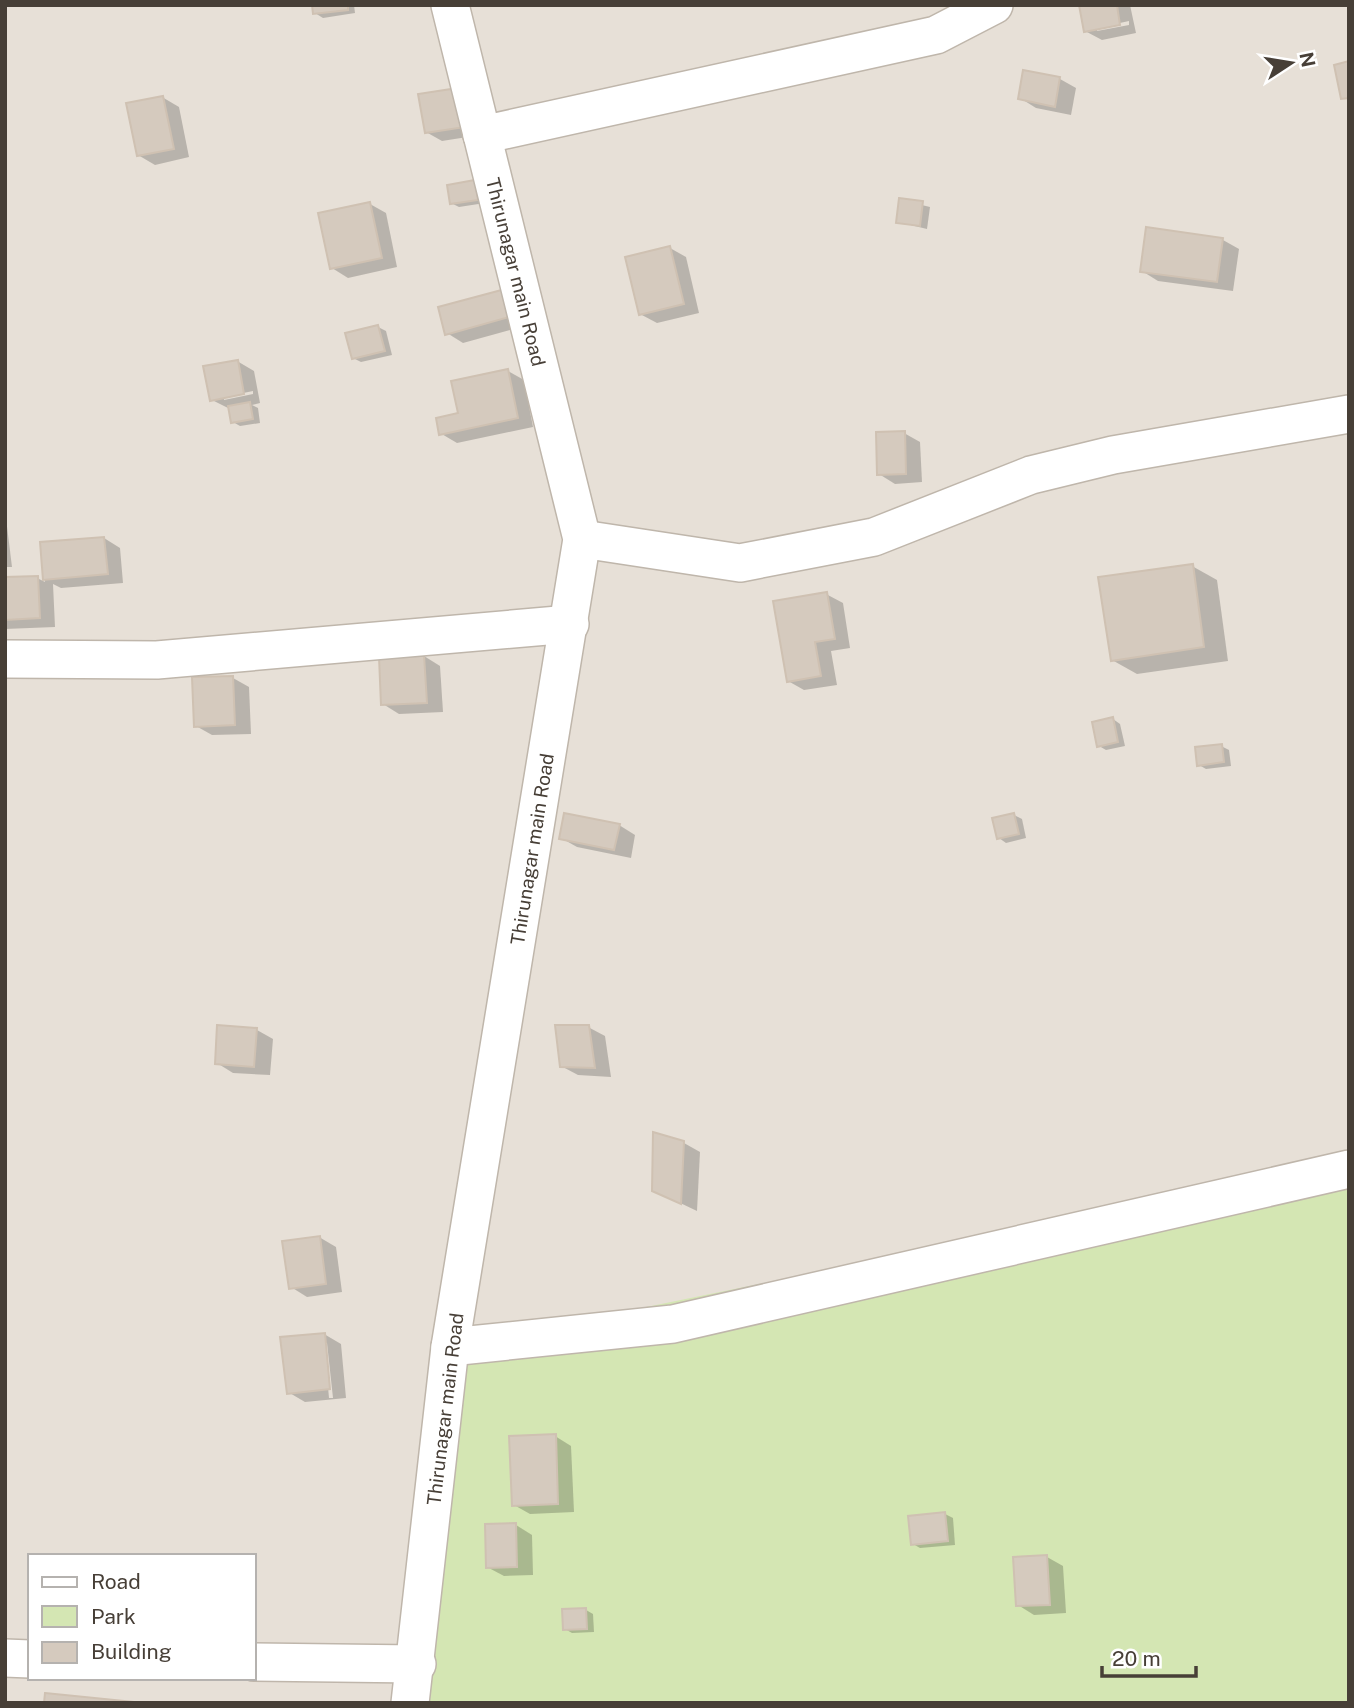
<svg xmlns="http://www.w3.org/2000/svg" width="1354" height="1708" font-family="'Public Sans',sans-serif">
	<rect width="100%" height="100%" fill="#f3efe9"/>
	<path fill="#e7e0d7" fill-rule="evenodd" d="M5,5H1349V1703H5ZM30,1556H254V1678H30Z"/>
	<path fill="#d4e6b3" d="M1349,1164V1703H393L450,1347Z"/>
	<g fill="#0003" fill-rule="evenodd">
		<path d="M314,5H354L355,13L323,18L315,13Z"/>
		<path d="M1080,5H1130L1136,33L1102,40L1085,31ZM1129,21V25L1097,31V28Z"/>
		<path d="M1060,79L1076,88L1071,115L1036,108L1020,98Z"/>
		<path d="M420,96L480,135L442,141L426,132Z"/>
		<path d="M162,97L179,107L189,157L155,165L138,155Z"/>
		<path d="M449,186H483L485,203L459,207L451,203Z"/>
		<path d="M901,200L930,207L927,229L898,222Z"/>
		<path d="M370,204L386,213L397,267L348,278L332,268Z"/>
		<path d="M1223,240L1239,249L1233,291L1158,281L1142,271Z"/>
		<path d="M670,248L686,257L699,313L657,323L640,314Z"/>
		<path d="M509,290L532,324L463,343L447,333Z"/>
		<path d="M378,327L386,331L392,355L361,362L353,358Z"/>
		<path d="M237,361L254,371L260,403L252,405L258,408L260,423L240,426L233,422L230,409L212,400ZM253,391V394L224,400V397Z"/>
		<path d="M508,371L524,380L533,427L457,443L440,433Z"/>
		<path d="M904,433L920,442L922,482L895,484L879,474Z"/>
		<path d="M5,510L12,567H5Z"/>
		<path d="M104,538L120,548L123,583L61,588L53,584L55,627L5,629V579L37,578L45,582L41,544Z"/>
		<path d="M1192,566L1217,580L1228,661L1137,674L1112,660Z"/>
		<path d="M826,594L843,603L850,648L831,651L837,685L804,690L788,681Z"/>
		<path d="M424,656L440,666L443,712L399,714L383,704Z"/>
		<path d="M233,678L249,687L251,734L212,735L196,726Z"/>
		<path d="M1113,719L1120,724L1125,746L1106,750L1099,746Z"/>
		<path d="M1221,746L1229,750L1231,766L1206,769L1199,765Z"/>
		<path d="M1014,815L1022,819L1026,838L1006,843L999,838Z"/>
		<path d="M619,825L635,835L631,858L577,847L561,838Z"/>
		<path d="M588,1027L605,1036L611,1077L578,1075L561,1066Z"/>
		<path d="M257,1030L273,1039L270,1075L233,1073L217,1063Z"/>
		<path d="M684,1143L700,1152L697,1211L653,1190Z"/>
		<path d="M319,1237L336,1247L342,1292L307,1297L291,1287Z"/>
		<path d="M324,1334L341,1344L346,1398L305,1402L288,1392ZM324,1343H327L333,1398H329Z"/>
		<path d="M555,1436L571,1446L574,1512L530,1514L514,1505Z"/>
		<path d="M945,1514L953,1518L955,1545L920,1548L913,1544Z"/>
		<path d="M516,1525L532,1535L533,1575L504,1576L487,1567Z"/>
		<path d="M1047,1557L1063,1566L1066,1613L1034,1615L1018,1605Z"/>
		<path d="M586,1610L593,1614L594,1632L572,1633L565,1629Z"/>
	</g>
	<g fill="#d5cabe" stroke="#cfc1b2" stroke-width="2">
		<path d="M312,5H348V10L313,14Z"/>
		<path d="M1079,5H1117L1120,25L1084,32Z"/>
		<path d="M1349,61V98L1341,99L1334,65Z"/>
		<path d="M1023,70L1060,77L1055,107L1018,99Z"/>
		<path d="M458,88L465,127L425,133L418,94Z"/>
		<path d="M163,96L174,149L137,156L126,103Z"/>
		<path d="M475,180L478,200L450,204L447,185Z"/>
		<path d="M899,198L923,201L920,226L896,223Z"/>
		<path d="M370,202L382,258L330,269L318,213Z"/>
		<path d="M1146,227L1223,238L1217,282L1140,272Z"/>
		<path d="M670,246L684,304L639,315L625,257Z"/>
		<path d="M509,288L516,315L445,335L438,307Z"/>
		<path d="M378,325L385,351L352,359L345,333Z"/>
		<path d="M238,360L244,394L210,401L203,366Z"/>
		<path d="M508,369L518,418L439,435L436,418L458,413L451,381Z"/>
		<path d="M250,402L253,419L231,423L228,406Z"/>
		<path d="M905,431L906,474L877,475L876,432Z"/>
		<path d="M104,537L108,574L43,580L40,542Z"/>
		<path d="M1193,564L1204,647L1111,661L1098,577Z"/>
		<path d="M38,576L40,618L5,620V577Z"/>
		<path d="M827,592L835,639L815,642L821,676L787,682L773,601Z"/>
		<path d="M424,655L427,703L381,705L379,657Z"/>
		<path d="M233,676L235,725L194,727L192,677Z"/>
		<path d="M1113,717L1118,742L1097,747L1092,722Z"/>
		<path d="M1222,744L1224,762L1197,766L1195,747Z"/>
		<path d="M564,813L620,824L614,850L559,839Z"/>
		<path d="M1014,813L1019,834L997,839L992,818Z"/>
		<path d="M217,1025L257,1028L254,1067L215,1064Z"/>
		<path d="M555,1025H589L595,1068L560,1067Z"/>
		<path d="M653,1132L684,1141L681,1204L652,1191Z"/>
		<path d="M320,1236L326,1284L289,1289L282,1241Z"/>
		<path d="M325,1333L330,1389L287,1394L280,1337Z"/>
		<path d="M556,1434L558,1504L512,1506L509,1436Z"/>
		<path d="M945,1512L948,1541L911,1545L908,1516Z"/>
		<path d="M516,1523L517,1567L486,1568L485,1524Z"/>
		<path d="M1047,1555L1050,1605L1016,1606L1013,1557Z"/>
		<path d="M586,1608L587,1629L563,1630L562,1609Z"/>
		<path d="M45,1693L144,1703H44Z"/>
	</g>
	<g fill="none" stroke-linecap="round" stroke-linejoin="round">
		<g stroke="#bfb6ab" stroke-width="40">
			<g id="street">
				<path d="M482,135L936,35L994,5"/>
				<path d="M582,539L740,563L874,537L1031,475L1113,455L1349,414"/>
				<path d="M5,659L157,660L570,624"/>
				<path d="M450,1347L673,1324L1349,1169"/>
				<path d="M5,1658L30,1659"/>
				<path d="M254,1662L417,1664"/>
				<path d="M410,1703L450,1347L582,539L450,5"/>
			</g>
		</g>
		<use href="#street" stroke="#fff" stroke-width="37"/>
	</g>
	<g text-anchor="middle" stroke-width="5" stroke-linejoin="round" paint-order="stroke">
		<g font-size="19" fill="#473f37" stroke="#fff">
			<text transform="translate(516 272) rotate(76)" y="7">Thirunagar main Road</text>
			<text transform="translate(532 849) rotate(-81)" y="7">Thirunagar main Road</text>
			<text transform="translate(445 1409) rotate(-83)" y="7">Thirunagar main Road</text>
		</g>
	</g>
	<rect width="1354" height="1708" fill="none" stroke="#473f37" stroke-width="14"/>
	<rect x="28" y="1554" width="228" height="126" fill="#ffffff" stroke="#b5b2af" stroke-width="2"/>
	<rect x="42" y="1577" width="35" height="10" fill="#ffffff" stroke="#b5b2af" stroke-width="2"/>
	<text x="91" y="1589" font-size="21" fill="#473f37">Road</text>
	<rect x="42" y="1606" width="35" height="21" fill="#d4e6b3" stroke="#b5b2af" stroke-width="2"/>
	<text x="91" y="1624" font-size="21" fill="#473f37">Park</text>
	<rect x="42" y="1642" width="35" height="21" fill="#d5cabe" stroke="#b5b2af" stroke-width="2"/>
	<text x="91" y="1659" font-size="21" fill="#473f37">Building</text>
	<g transform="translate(1291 63) rotate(78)" stroke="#ffffff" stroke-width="5" paint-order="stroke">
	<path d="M0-5L12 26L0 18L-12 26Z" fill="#473f37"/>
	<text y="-10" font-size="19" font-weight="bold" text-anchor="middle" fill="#473f37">N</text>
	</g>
	<path d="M1102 1666v10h94v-10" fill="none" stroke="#473f37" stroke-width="3.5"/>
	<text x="1112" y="1666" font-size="21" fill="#473f37" stroke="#ffffff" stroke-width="5" paint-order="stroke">20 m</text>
</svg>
